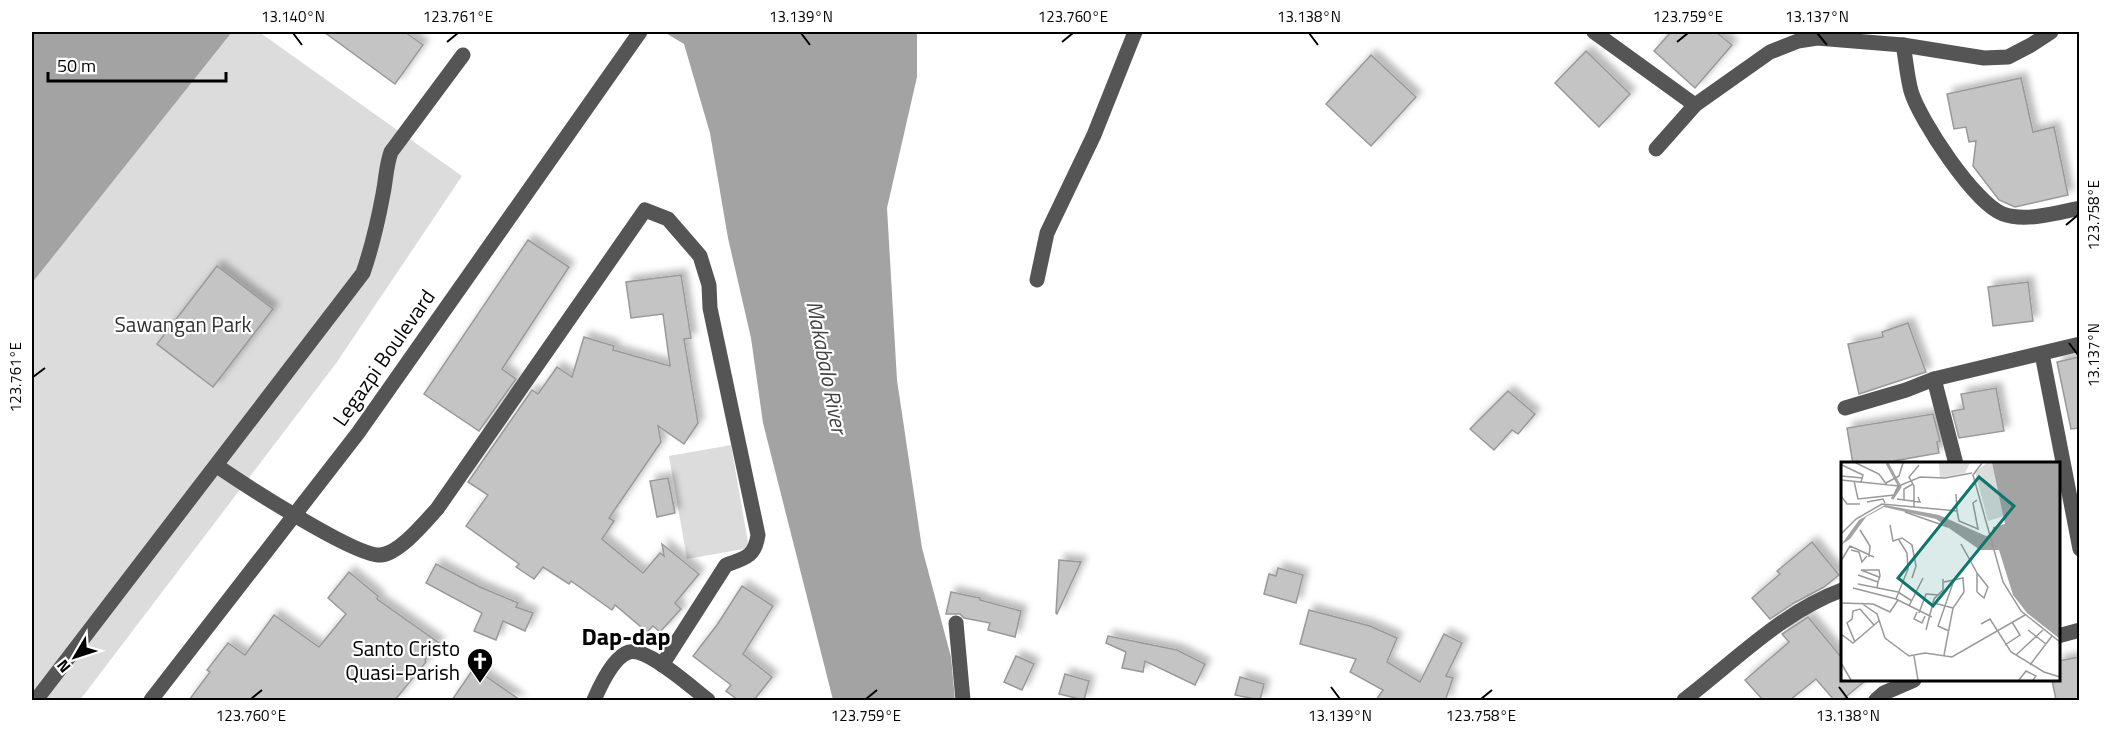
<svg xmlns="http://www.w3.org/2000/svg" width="2111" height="732" font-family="'Titillium Web',sans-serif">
	<defs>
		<filter id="shadow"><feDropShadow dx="5.5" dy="-5.5" stdDeviation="3" flood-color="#0004"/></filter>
	</defs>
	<rect width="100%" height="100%" fill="#fff"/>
	<g fill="#dcdcdc">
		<path d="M232,32H259L462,176L337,362L80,700H32V283Z"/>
		<path d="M731,445L749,548L687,559L669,456Z"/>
	</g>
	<g fill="#a3a3a3">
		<path d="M32,32H232L32,283Z"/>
		<path d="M664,32H917V77L887,208L897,380L922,548L951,657L955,700H833L763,423L751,338L728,238L710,133L684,44Z"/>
	</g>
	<g fill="#c4c4c4" stroke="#999" stroke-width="1.5" filter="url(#shadow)">
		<path d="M324,32H405L423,45L395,84Z"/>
		<path d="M1671,32H1716L1732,45L1695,88L1654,51Z"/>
		<path d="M1586,51L1630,94L1599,127L1555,83Z"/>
		<path d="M1371,55L1416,97L1371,146L1326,104Z"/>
		<path d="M2021,78L2033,132L2054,127L2068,195L2015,207L1999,200L1973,166L1976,141L1969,142L1966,127L1954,129L1947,94Z"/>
		<path d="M528,240L569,267L502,369L516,379L479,431L424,394Z"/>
		<path d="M217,266L273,309L213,387L157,344Z"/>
		<path d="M681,275L691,338L684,339L698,423L684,444L658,426L661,442L609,518L614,521L602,539L643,573L660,553L664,556L662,544L699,574L675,603L681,609L660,632L653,626L647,632L615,605L612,610L571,581L569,584L543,567L534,579L516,567L519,564L466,526L488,495L468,482L532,390L538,394L557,367L572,377L584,337L614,346L613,350L670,366L663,314L631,318L626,282Z"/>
		<path d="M2028,282L2033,321L1993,326L1988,287Z"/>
		<path d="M1908,323L1926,372L1859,394L1848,344L1883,337L1882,332Z"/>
		<path d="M2079,357V428L2071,429L2057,362Z"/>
		<path d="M1996,388L2004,431L1959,438L1952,411L1964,409L1961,394Z"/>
		<path d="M1508,391L1535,414L1518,434L1512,430L1494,450L1470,429Z"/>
		<path d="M1933,414L1940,441L1937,442L1939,453L1894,461V464H1853L1847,428Z"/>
		<path d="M668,478L675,513L657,517L650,481Z"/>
		<path d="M1812,542L1839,575L1824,587L1794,603L1770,619L1752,598L1780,574L1777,571Z"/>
		<path d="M1059,560L1081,562L1057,614L1056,613Z"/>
		<path d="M436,564L480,587L518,603L516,607L533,613L525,631L503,621L496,640L474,631L482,613L426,583Z"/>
		<path d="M1278,568L1303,575L1296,603L1264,594L1269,574L1276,576Z"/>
		<path d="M349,572L378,596L377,599L439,643L425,660L426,662L395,700H189L210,672L207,670L228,643L245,655L274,615L319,647L346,614L328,598Z"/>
		<path d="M742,586L773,606L743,654L772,677L754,700H738L726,691L731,685L693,656L717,625Z"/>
		<path d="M951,592L980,598V600L1021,611L1015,637L988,630L990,623L964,618L960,614H946Z"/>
		<path d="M1309,610L1370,626L1397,638L1387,662L1420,682L1444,634L1462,643L1446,676L1453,678L1446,698L1450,700H1376L1383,690L1350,672L1356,659L1300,644Z"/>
		<path d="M1808,617L1842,658V680H1866L1842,700H1834L1816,679L1790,700H1763L1745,680L1789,642L1782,634Z"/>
		<path d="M1108,636L1177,650L1205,664L1195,685L1145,661L1143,672L1122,668L1126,652L1106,643Z"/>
		<path d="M1016,656L1034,664L1022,690L1004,682Z"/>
		<path d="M2079,657V700H2056L2052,680H2058V661Z"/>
		<path d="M474,668L520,700H452Z"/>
		<path d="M1065,674L1089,681L1084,700L1059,694Z"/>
		<path d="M1240,677L1264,684L1260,700L1235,695Z"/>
	</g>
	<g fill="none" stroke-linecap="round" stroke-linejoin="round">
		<g stroke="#555" stroke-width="15">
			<path d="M1594,32L1695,105"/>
			<path d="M1903,45C1906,60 1907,76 1911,91C1919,119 1975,204 2003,214C2025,222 2057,213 2080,208"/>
			<path d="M1656,149L1695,105L1770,52L1798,41L1817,38L1903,45L1984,58L2008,57L2031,45L2051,32"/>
			<path d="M1037,280L1047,233L1094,135L1135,32"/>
			<path d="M2042,354L2080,549"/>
			<path d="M1934,379L1956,464"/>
			<path d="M1845,408L1906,390L1934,379L2080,344"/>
			<path d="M217,466C242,483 357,558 381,555C400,553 425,522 437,509L645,210L668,219L700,256L709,285L710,308L758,535C755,556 746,558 726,565L662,665"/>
			<path d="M956,623L963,700"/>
			<path d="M2058,636L2080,630"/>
			<path d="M36,700L363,273C372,247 378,221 383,194C386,179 386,166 391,152L463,55"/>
			<path d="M151,700L358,433L640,32"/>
			<path d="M594,700C600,686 613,657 629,652C648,647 693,689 708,700"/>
			<path d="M1684,700C1734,662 1782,612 1842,590"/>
			<path d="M1876,700L1884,693L1914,680"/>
		</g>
	</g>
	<path fill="none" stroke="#000" stroke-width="2" d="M293,33L302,45M801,33L810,45M1309,33L1318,45M1817,33L1827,45M447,42L458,33M1062,42L1073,33M1677,42L1688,33M2066,225L2078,215M2069,343L2078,355M33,377L45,368M1331,687L1340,699M1839,687L1848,699M251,699L262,690M866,699L877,690M1481,699L1492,690"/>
	<defs>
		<g id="church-pin" transform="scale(1.35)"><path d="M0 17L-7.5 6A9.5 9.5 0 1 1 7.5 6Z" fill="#000" stroke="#fff"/><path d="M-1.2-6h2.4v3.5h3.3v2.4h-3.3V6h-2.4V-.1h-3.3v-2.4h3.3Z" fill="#fff"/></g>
	</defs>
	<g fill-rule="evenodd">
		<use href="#church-pin" x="480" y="661"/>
	</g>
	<g text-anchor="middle" stroke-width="4.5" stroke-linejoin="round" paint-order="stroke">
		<g font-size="21" fill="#333" stroke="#fff">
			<text x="183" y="332">Sawangan Park</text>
		</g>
		<g font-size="21" fill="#000" stroke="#fff">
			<text transform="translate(384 358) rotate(-55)" y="7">Legazpi Boulevard</text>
		</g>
		<g font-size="21" fill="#000" stroke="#fff" text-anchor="end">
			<text x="460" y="656">Santo Cristo<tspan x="460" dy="24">Quasi-Parish</tspan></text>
		</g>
		<g font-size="22" font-style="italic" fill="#444" stroke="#fff">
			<text transform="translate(827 367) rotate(79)" y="8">Makabalo River</text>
		</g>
		<g font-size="24" font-weight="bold" fill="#000" stroke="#fff">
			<text x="626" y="645">Dap-dap</text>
		</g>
	</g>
	<g transform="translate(1841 462)">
		<rect width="219" height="219" fill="#fff"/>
		<path d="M98,1H129L124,11L99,16ZM146,1H151L163,54L147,59L134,10Z" fill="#dcdcdc"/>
		<path d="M151,1H219V177L186,151L172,133L158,88H139L95,57L43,45L25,55L9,77L0,83L18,58L44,43L98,53L145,74L151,72L152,65L164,62Z" fill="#a3a3a3"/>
		<path fill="none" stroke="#a3a3a3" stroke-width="3" d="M46,1L59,25L51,37"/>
		<path fill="none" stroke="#999" stroke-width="1.5" d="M15,1L38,12L46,23M141,1L132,13L162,120L180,149L219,180M1,3L22,13L20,20M0,14L22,16M0,18L58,24L79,15L104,16L131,11M13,19L17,37L53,33L57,24M45,21L58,14L62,1M0,34L6,42H19M56,37L79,40L77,35M63,38V27L72,22M26,40L42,37L44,41M73,46V24L68,15L78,3M116,49L118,59L137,67L132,41L136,38M64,50L107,65M49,63L52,79L61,76L71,83L75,104L71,116M19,68L29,84L28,95M0,72L15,57L41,42L116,49L115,32M120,82L136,111V130M10,88L18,90L21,100L26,94M0,99L9,84L33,95M136,111L147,125L143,136L136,130M17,113L37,120M103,120L122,116L123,130M17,122L57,130L71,139M12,126L55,137L91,155M36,126L37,120L39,114L38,108H20L38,115M55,137L67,107L66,91L58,78M0,141L32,142L49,150L57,138M20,141L36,152L44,176L68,194L84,191L111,195L184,153M93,141L112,146M68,144L82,116M76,150L73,157L81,161L84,154M78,151L85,132L98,133M140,162L149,157L170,190L203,210L219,215M85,168L93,137L102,128V117M187,168L205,182M108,169L97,164L113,118M0,172L12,181L39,158M14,180L6,161L11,157L12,149L19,147L33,163M164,183L179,173L171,160M103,193L112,146L123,130M175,193L202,168M73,194L77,218M0,201L10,218M189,203L211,174M178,218L185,209L195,214L192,218"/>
		<path fill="#0f766e" fill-opacity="0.15" stroke="#0f766e" stroke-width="3" d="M138,15L173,44L92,144L57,116Z"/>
		<rect width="219" height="219" fill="none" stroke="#000" stroke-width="3"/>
	</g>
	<rect width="2111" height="732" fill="none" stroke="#ffffff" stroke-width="66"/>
	<g transform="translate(75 657) rotate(231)" stroke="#ffffff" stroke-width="4.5" paint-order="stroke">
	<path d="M0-4.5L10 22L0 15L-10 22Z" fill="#000000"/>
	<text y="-9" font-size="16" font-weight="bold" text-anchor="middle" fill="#000000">N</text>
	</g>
	<path d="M48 72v9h178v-9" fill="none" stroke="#000000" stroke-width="3"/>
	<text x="57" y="72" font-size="18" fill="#000000" stroke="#ffffff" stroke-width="4.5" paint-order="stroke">50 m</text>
	<rect x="33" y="33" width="2045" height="666" fill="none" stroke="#000" stroke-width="2"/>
	<g font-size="15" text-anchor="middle" fill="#000">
		<text x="293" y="22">13.140°N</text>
		<text x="458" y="22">123.761°E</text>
		<text x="801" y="22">13.139°N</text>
		<text x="1073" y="22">123.760°E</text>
		<text x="1309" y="22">13.138°N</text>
		<text x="1688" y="22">123.759°E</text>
		<text x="1817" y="22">13.137°N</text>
		<text transform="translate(2094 215) rotate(-90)" y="5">123.758°E</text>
		<text transform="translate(2094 355) rotate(-90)" y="5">13.137°N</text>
		<text transform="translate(16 377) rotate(-90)" y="5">123.761°E</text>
		<text x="251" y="721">123.760°E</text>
		<text x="866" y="721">123.759°E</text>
		<text x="1340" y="721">13.139°N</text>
		<text x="1481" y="721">123.758°E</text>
		<text x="1848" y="721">13.138°N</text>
	</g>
</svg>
